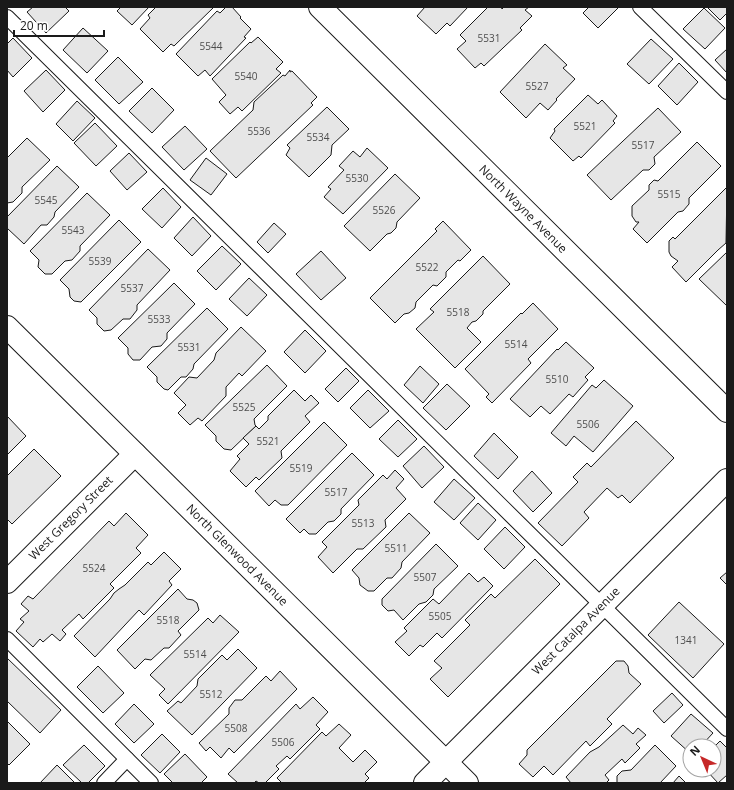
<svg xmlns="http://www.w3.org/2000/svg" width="734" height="790" font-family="'Open Sans',sans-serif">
	<rect width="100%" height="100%" fill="#fff"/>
	<g fill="#e6e6e6" stroke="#1a1a1a">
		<path d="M33,7H65L69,11L46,33L27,12Z"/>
		<path d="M121,7H149L132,25L117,11Z"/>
		<path d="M156,7H214L174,46L171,44L163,52L140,29L150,18L148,15Z"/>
		<path d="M226,7H232L241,17L240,18L251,29L244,37L246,38L210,76L205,70L198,76L176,54L217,11L220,13Z"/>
		<path d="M425,7H468L450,26L447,23L436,34L417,16Z"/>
		<path d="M488,7H501L502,9L504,7H529L525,10L532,16L520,28L522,30L484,66L481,63L475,68L457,49L466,41L460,35Z"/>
		<path d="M589,7H619L598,28L583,13Z"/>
		<path d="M707,7H727V13L720,20Z"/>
		<path d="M704,8L725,28L705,49L683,29Z"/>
		<path d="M83,28L108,51L87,73L63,50Z"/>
		<path d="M258,37L283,62L276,69L281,73L242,111L238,107L230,114L219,102L226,95L212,79L250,42L251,43Z"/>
		<path d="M13,38L32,58L13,77L7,70V44Z"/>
		<path d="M651,39L673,59L649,84L627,64Z"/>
		<path d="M545,44L567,65L563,68L575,79L556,99L557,100L548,110L540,103L526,118L500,92Z"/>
		<path d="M727,49V73L715,60Z"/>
		<path d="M118,57L143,82L119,104L95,80Z"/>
		<path d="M679,63L698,82L677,105L658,86Z"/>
		<path d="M46,70L65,90L43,112L24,91Z"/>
		<path d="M290,70V72L292,71L317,97L311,103L313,105L236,178L210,151L253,110L254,102L283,75L285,76Z"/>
		<path d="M152,88L174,110L152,133L129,111Z"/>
		<path d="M588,95L598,104L602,100L617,116L613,121L615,123L581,158L579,156L573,161L550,138L555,131L554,129Z"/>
		<path d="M77,101L95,118L73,141L56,124Z"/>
		<path d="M327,107L349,129L332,145L331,155L309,177L286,155L290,148L287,145Z"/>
		<path d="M658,108L681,132L654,157L655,164L649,170H643L611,200L587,175Z"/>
		<path d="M95,123L117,146L96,166L74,143Z"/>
		<path d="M185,126L207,149L184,170L162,147Z"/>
		<path d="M27,138L50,160L22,187V193L13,202L7,203V158Z"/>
		<path d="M697,142L721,166L689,198V204L683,211L678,212L647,243L633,229L639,222H636L632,216V206L649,190V185L654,180L658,181Z"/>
		<path d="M367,148L388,168L343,214L324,197L331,189L328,187L344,170L339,166L353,151L360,157Z"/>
		<path d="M129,153L147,172L127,190L110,171Z"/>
		<path d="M206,158L227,174L211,195L190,180Z"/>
		<path d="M57,166L79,187L55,212L54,217L47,225H41L24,244L7,228V217Z"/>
		<path d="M395,174L420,198L397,222L396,228L391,233L387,234L370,251L344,226Z"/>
		<path d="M727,187L726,243L718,250L686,282L672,267L678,261L671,256L669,252V241L673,237L675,239Z"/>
		<path d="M163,188L181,207L162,228L142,209Z"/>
		<path d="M87,193L110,215L80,246V251L72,260L65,261L52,274H45L38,267L39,260L30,251Z"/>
		<path d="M193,217L211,236L192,256L174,238Z"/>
		<path d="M119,220L141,242L81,302L74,301L70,297L69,289L60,280Z"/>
		<path d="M443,221L471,250L460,261L458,260L446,272V277L437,286L433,285L416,302L415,308L409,313L404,314L395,323L370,298L437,231L435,229Z"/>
		<path d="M274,223L286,234L268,253L257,242Z"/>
		<path d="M222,246L241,264L216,290L197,271Z"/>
		<path d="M148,249L170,270L137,305V310L130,319H123L111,330L104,331L97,324V318L89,310Z"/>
		<path d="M321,251L346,278L321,300L296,274Z"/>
		<path d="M727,252V306L699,279Z"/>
		<path d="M483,256L510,284L483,311V314L476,321L472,322L467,328L481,342L455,368L416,329L434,312L430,309Z"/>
		<path d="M249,278L267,295L247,316L229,299Z"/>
		<path d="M174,283L195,304L167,333V339L161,346L152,347L140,360H133L128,354V348L118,338Z"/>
		<path d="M533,303L558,329L528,359L531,363L492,403L486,397L489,394L465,369L521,313L522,314Z"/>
		<path d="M207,308L228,329L194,364L193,369L186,377H181L168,390L164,389L157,382V377L147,367Z"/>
		<path d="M241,327L266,351L242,376L239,373L226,387V396L202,421L198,418L190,425L178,413L186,405L174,393L189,377L197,378L214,360L216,353Z"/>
		<path d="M305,330L326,351L305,373L284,352Z"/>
		<path d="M566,342L594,368L585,377L588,380L573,397L569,394L550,414L541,406L530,417L510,399L557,349L558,350Z"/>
		<path d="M267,365L287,386L254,419L255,425L256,426L231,450L224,449L216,441V436L205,425Z"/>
		<path d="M420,366L439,384L423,403L404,385Z"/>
		<path d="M346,368L359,381L338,402L325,389Z"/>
		<path d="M604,380L633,406L593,452L574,436L566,446L551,433L592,385L596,388Z"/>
		<path d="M447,384L470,406L446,430L423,408Z"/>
		<path d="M294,390L305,401L311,395L319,403L305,416L310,422L281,451L282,458L259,480L256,477L246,487L230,471L240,459L237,456L249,444L243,438L256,426L259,429L268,420V416Z"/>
		<path d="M368,390L389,411L370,428L350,408Z"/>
		<path d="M7,416L26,436L7,455Z"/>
		<path d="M398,420L417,439L398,457L379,439Z"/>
		<path d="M636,421L674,458L630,503L622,495L618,498L607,488L584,512L589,518L562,546L538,523L578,482L573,477L587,463L591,467Z"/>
		<path d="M324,422L347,445L288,505H281L275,500L269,506L255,491Z"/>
		<path d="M494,433L518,457L498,479L474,456Z"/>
		<path d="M424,446L444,467L422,488L403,466Z"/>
		<path d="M34,449L61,476L12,524L7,519V476Z"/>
		<path d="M352,453L374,475L341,509V514L334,521L328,522L316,534H309L304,529L300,533L286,519Z"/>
		<path d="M395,470L404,479L396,488L406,499L385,520L386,527L363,549H357L333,573L318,557L327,547L322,542L359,505L358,500L383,475L387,479Z"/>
		<path d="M532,471L552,493L533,512L513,491Z"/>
		<path d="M454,479L475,498L454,520L434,502Z"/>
		<path d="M478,503L496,520L478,540L460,523Z"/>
		<path d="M126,513L148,535L136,548L141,553L110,584L114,588L83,619L79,614L62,630L66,634L60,641L52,634L43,642L40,639L33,647L16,631L24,622L20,619L29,611L21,604L28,596L33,599L109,521L114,526Z"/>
		<path d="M409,513L430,533L402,562L401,568L392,578H387L374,591H368L360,585L359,578L352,570Z"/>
		<path d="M505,527L525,547L504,569L484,549Z"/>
		<path d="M436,544L458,566L434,589L433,595L426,602L419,604L403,620L394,610L388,611L382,605V599Z"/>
		<path d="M164,552L181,569L169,581L172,585L144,615L139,610L95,657L74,636L110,599L114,593L119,589L125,585L148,562L151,565Z"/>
		<path d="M535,559L560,584L448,697L430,679L442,668L434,661L470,625L465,620L491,594L495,598Z"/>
		<path d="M727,572V585L720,578Z"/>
		<path d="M469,573L478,582L484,577L493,586L442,638L437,633L423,647L420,645L409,656L395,642L407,631L404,628L433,599L439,604Z"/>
		<path d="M178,589L187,599L193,600L197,603L199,610L178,631L181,635L169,648H164L151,660L145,659L135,669L117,650Z"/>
		<path d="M679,602L724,644L693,678L648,635Z"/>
		<path d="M220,615L239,632L168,704L159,695L165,689L150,675L208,618L213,623Z"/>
		<path d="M238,649L257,668L192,735L167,711L178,701L181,703L197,686L198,679L222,655L227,660Z"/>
		<path d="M7,658L61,710L40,733L7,701Z"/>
		<path d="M616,661H624L628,666L629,673L641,684L607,719L612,724L590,746L586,741L553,775L544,766L533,777L519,764L527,755V750Z"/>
		<path d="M98,666L124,693L103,713L77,687Z"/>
		<path d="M280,671L297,689L234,753L229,748L221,758L210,747L206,751L199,743L229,714V708L235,700H242L266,676L271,681Z"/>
		<path d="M672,693L683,705L664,723L653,711Z"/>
		<path d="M313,697L328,712L316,725L320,729L290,759L287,756L276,766L279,769L265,783H259L256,781L254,783H238L228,774L296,704L300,709Z"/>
		<path d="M134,704L154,724L134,743L115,724Z"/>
		<path d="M691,714L713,733L701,746H690V753L671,736Z"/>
		<path d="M7,721L30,744L9,765L7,763Z"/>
		<path d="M339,724L351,735L339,748L353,762L365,750L377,762L365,774L369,778L364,783H282L277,778L322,732L326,736Z"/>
		<path d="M623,725L633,734L638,728L646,735L636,744L640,748L625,763L622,759L605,775L609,780L606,783H571L566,777L590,752L599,747Z"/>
		<path d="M162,734L180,752L160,773L141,755Z"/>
		<path d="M720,741L727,748V775L718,783L706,770H714V747Z"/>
		<path d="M84,745L105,766L88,783H82L63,765Z"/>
		<path d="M655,745L676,766L660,783H617V776L622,771L631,770Z"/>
		<path d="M185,754L207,777L201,783H173L164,774Z"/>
		<path d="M57,765L75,783H40Z"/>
		<path d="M679,776L686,783H673Z"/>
	</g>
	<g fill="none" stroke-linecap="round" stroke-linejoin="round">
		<g stroke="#1a1a1a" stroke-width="16">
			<g id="lane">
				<path d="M640,7L727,92"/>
				<path d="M7,17L727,729"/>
				<path d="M7,639L151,783"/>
				<path d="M104,783L127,759"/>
			</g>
		</g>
		<g stroke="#1a1a1a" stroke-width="24">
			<g id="street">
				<path d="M320,7L727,411"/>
				<path d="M7,327L467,783"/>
				<path d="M7,582L135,454"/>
				<path d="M425,783L727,480"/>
			</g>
		</g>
		<use href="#lane" stroke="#fff" stroke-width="14"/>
		<use href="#street" stroke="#fff" stroke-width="22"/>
	</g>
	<g text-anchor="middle" stroke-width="3" stroke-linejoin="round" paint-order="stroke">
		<g font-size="10" fill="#4d4d4d">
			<text x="489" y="42">5531</text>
			<text x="211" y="50">5544</text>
			<text x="246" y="80">5540</text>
			<text x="537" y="90">5527</text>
			<text x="585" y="130">5521</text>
			<text x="259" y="135">5536</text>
			<text x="318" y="141">5534</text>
			<text x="643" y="149">5517</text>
			<text x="357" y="182">5530</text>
			<text x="669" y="198">5515</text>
			<text x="46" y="204">5545</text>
			<text x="384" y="214">5526</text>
			<text x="73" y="234">5543</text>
			<text x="100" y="265">5539</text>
			<text x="427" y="271">5522</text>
			<text x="132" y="292">5537</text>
			<text x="458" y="316">5518</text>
			<text x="159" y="323">5533</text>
			<text x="516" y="348">5514</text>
			<text x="189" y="351">5531</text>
			<text x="557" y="383">5510</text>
			<text x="244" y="411">5525</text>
			<text x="588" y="428">5506</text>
			<text x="268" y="445">5521</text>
			<text x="301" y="472">5519</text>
			<text x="336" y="496">5517</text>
			<text x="363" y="527">5513</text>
			<text x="396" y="552">5511</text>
			<text x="94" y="572">5524</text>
			<text x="425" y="581">5507</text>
			<text x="440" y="620">5505</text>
			<text x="168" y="624">5518</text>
			<text x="686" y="644">1341</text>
			<text x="195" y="658">5514</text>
			<text x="211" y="698">5512</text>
			<text x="236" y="732">5508</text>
			<text x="283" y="746">5506</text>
		</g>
		<g font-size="12" fill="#1a1a1a" stroke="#fff">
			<text transform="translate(523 209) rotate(45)" y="4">North Wayne Avenue</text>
			<text transform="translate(71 518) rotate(-45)" y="4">West Gregory Street</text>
			<text transform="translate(237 555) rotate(45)" y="4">North Glenwood Avenue</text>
			<text transform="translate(576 631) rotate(-45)" y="4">West Catalpa Avenue</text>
		</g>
	</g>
	<rect width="734" height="790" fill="none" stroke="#1a1a1a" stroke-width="16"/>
	<g transform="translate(702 758) rotate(316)"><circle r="19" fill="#ffffff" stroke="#a3a3a3"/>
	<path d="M0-3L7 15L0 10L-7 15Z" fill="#c62828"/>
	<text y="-6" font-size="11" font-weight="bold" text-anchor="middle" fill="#1a1a1a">N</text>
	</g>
	<path d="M14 30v6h90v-6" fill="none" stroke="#1a1a1a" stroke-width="2"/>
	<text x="20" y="30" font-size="12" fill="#1a1a1a" stroke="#ffffff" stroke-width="3" paint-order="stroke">20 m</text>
</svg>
